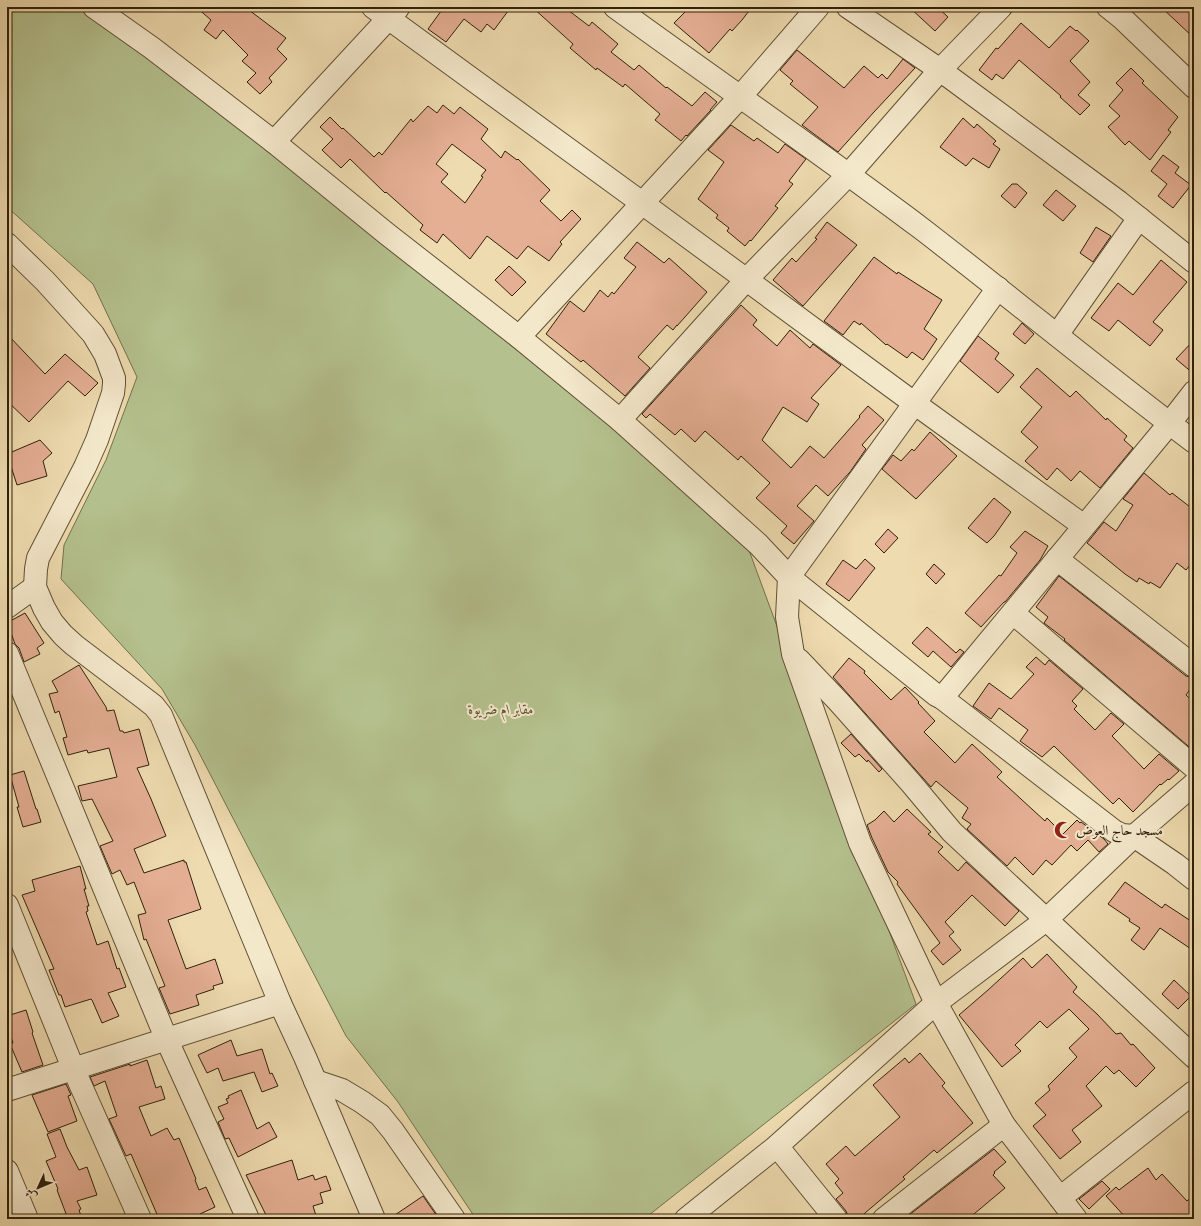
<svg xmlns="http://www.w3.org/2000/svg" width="1201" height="1226" font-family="'IM FELL English',Amiri,serif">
	<rect width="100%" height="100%" fill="#eedbaf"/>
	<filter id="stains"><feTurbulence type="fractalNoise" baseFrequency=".005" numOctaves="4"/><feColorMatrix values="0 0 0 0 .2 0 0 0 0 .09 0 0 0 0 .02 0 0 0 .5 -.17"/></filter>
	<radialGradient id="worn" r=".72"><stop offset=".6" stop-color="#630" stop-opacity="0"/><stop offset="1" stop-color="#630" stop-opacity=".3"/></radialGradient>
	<path fill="#b4c18e" stroke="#72714d" d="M7,7H79L214,104L743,534L916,1004L644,1219H476L398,1102L346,1036L195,745L162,689L61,579L64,545L106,460L137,377L93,284L7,207Z"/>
	<g fill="#e5af94" stroke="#30210c" fill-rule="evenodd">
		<path d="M196,7H245L286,38L277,49L287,59L269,78L272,82L260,94L247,82L256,73L242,61L248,55L223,30L216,39L204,30L211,20Z"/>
		<path d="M444,7H511L494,30L487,24L481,32L464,19L446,42L428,29Z"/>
		<path d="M532,7H564L589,26L592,22L618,44L611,52L634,70L639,65L666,88L667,87L692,106L705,92L717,102L710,110H711L687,136L686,135L681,141L655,120L660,114L625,84L623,87L597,68L596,70L570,48L573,44Z"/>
		<path d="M690,7H752L742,20L732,31L730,29L709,53L674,23Z"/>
		<path d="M909,7H937L948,17L935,31Z"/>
		<path d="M1161,7H1194V38Z"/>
		<path d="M1021,23L1049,48L1070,26L1076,31L1077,30L1089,41L1070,61L1090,82L1078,95L1090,105L1080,115L1060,97L1061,96L1019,60L1003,79L996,74L992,80L979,70L996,48L998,49Z"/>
		<path d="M797,50L844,88L864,66L878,78L882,74L887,79L903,59L915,68L874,112L838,152L802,125L818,107L790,84L793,81L780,70Z"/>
		<path d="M1131,68L1144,81L1142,83L1178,117L1168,130L1171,132L1150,160L1129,141L1125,145L1108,127L1120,116L1109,106L1123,90L1116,83Z"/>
		<path d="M443,105L454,114L460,107L488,129L481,139L501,158L505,151L517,160L518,159L550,190L540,201L561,221L572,210L581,219L560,242L562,244L549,261L528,246L517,259L487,236L470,259L443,234L437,243L420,230L423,225L386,192L385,193L350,159L341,168L322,150L333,139L320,127L330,117L342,129L343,128L374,157L379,152L382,155L411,119L413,122L428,106L437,113ZM452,144L486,170L481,176L483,177L465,203L441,182L448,174L436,164Z"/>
		<path d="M963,118L974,128L977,124L996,141L993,144L1000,149L989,168L973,158L966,166L940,147Z"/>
		<path d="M731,125L754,141L757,138L778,153L785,144L806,159L789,181L793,184L775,206L778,208L751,241L750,240L745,246L727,231L729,228L716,218L718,215L698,199L724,162L708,150Z"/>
		<path d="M1163,155L1179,167L1175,173L1191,185L1173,208L1158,196L1167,184L1151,171Z"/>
		<path d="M1012,184H1017L1027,193L1015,208L1001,196Z"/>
		<path d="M1056,190L1076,206L1063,221L1043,205Z"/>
		<path d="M827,222L857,245L803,306L773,280L792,258L796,262L817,239L815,238Z"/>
		<path d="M1096,227L1111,236L1093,262L1080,253Z"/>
		<path d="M637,242L664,263L669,258L707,292L677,326V325L673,330L667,325L638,357L650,368L625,396L583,360L581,362L546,334L570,301L584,312L600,290L608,297L612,292L614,294L636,267L624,258Z"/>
		<path d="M874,257L897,274L898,272L942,300L924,329L937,339L923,360L912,352L907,358L887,344L886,345L861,323L860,325L854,321L843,335L824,321Z"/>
		<path d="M1161,260L1187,282L1153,322L1163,330L1150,346L1118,320L1109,331L1091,318L1118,283L1133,295Z"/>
		<path d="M509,266L526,282L512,296L495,280Z"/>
		<path d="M741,305L757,320L753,325L777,346L790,330L810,348L813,344L841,365L811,398L819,404L807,422L783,407L762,440L791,468L810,446L824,458L860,417L859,416L868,406L884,420L862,445L866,449L850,472L828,496L816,485L797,506L814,521L794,544L781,533L787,526L756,498L770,483L741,456L738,460L705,431L695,442L681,429L675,435L650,414L646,418L642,414Z"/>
		<path d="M1022,323L1034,334L1025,344L1013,334Z"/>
		<path d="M7,334L45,374L65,354L98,383L85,396L68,381L29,422L7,401Z"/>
		<path d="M978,336L999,353L995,359L1014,375L998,393L960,361Z"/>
		<path d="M1194,340V374L1176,359Z"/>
		<path d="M1037,368L1070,397L1076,391L1106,420L1107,418L1127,436L1124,440L1133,448L1100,488L1080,471L1071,481L1057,468L1047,480L1025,461L1038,447L1021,432L1042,407L1020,387Z"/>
		<path d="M930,432L957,456L916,499L882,469L893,455L901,461L912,449L914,451Z"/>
		<path d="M40,440L52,453L43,461L47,476L17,485L7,454Z"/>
		<path d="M1144,473L1170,495L1172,493L1194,510V560L1186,570L1177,563L1160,588L1150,582L1149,584L1139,578L1137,582L1125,574L1087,543L1104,522L1116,531L1133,505L1123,499Z"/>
		<path d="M994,498L1011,512L994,536L987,543L968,528Z"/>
		<path d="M888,529L898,538L884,553L875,544Z"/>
		<path d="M1025,531L1048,546L1040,560L1005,602H1004L981,627L965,613L999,575L1001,576L1017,553L1010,547Z"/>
		<path d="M865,559L875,568L849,601L826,584L843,560L856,569Z"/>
		<path d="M934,564L945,574L936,584L926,574Z"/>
		<path d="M1059,576L1186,676L1194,678V684L1186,695L1194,702V751L1064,640L1065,639L1044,623L1048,617L1036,607Z"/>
		<path d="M25,613L44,643L37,648L40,654L24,662L19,648L15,644L7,622L14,619Z"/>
		<path d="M927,627L956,653L960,649L964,652L951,667L933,651L928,657L912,643Z"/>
		<path d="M1036,657L1045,665L1049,660L1083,689L1072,701L1077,706L1074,709L1095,730L1111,713L1124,724L1112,736L1144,769L1159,754L1179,771L1169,780L1168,779L1161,785L1160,784L1133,812L1119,798L1113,804L1054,746L1042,757L1020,741L1028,730L999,708L991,719L973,706L989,683L1011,699L1034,674L1026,667Z"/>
		<path d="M849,658L865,671L864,673L891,700L905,687L919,702L918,703L935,721L924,732L955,763L972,744L1002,772L997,777L1045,821L1047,818L1063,834L1077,820L1080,823L1081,822L1104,839L1108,844L1099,852L1088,840L1077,851L1071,845L1052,865L1046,860L1033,875L1015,857L1007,866L967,829L971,824L962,818L968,808L936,781L931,787L833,677Z"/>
		<path d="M79,665L106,707L107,711L114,710L120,731H123L124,733L139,729L149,765L137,768L151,799L166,836L134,849L144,873L184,860V862H186L201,909L168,920L186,969L215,959L223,983L213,986L214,989L196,995L199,1005L170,1014L159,988L165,986L146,939L144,940L138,915L146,913L134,882L127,885L120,870L112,874L100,846L113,841L92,799L82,801L78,786L117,777L109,748L88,753L87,750L68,755L63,738L67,737L59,711L55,713L49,694L58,692L52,681Z"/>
		<path d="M851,734L882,769L879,772L868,760L867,762L859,754L855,757L841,743Z"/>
		<path d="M24,771L36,809H37L41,822L23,827L17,807H19L10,775Z"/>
		<path d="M907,809L931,832L928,834L943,847L938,852L958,871L966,862L1019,911L1005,926L972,895L945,922L954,932L949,936L961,950L943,965L931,951L940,943L897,884L898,882L888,872L872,838L867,825L875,820L884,811L894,822Z"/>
		<path d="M80,866L86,889H84L89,906H87L88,911L86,912L97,945L108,941L117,969L119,968L126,987L108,993L119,1016L102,1023L92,1000L91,999L65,1007L61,995H59L49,970L54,969L22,895L35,891L32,880Z"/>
		<path d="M1125,882L1162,908L1165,904L1194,923V951L1160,928L1144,950L1131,940L1140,928L1129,921L1130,919L1108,904Z"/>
		<path d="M1047,954L1077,987L1073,992L1097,1014L1116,1034L1121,1033L1131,1045L1133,1044L1155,1068L1136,1087L1119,1070L1114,1074L1106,1066L1086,1086L1102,1106L1072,1130L1081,1142L1060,1159L1033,1126L1046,1115L1035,1103L1050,1090L1048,1086L1077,1057L1069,1048L1089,1029L1069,1009L1047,1028L1040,1021L1015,1045L1021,1051L1002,1067L959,1015L988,990L1023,958L1032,968Z"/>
		<path d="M1174,980L1191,996L1178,1009L1162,994Z"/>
		<path d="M26,1010L33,1032L32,1033L43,1065L22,1072L10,1044L13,1043L7,1025V1016Z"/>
		<path d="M231,1040L237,1056L262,1049L270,1074L272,1073L278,1086L262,1092L254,1072L223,1081L218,1068L207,1073L198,1055Z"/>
		<path d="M920,1053L945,1083L942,1086L973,1123L937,1153L934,1150L903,1177L905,1179L858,1219H849L846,1211L836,1199L843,1193L835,1183L839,1179L826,1164L846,1146L855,1156L900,1117L873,1085L905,1058L909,1063Z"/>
		<path d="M147,1060L156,1088L161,1086L165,1099L139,1107L151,1136L167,1128L174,1140L179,1138L196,1179L195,1180L199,1190L206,1187L215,1207L200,1214L202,1219H159L131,1154L126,1156L109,1119L117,1116L105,1081L94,1086L90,1077L130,1064V1066Z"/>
		<path d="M66,1084L71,1095L68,1096L77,1121L48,1132L32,1095Z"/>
		<path d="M241,1090L257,1129L269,1122L277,1137L238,1157L229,1138L225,1139L218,1122L224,1119L218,1107L228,1103L226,1099L229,1098L228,1096Z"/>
		<path d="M60,1129L67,1147L79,1170L87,1167L97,1195L77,1201L81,1209L79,1210L82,1219H68L57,1190L58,1189L46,1161L56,1157L47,1134Z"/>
		<path d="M994,1149L1006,1162L994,1172L995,1173L993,1175L1005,1188L968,1219H904Z"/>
		<path d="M292,1160L298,1180L313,1175L315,1180L326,1176L331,1190L320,1193L323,1203L313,1206L317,1219H268L246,1175Z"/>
		<path d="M1148,1168L1156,1180L1162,1174L1187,1201L1194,1195V1219H1127L1106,1196L1116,1187L1119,1190Z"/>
		<path d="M1102,1181L1110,1189L1089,1209L1079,1199Z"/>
		<path d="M423,1196L439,1219H389Z"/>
	</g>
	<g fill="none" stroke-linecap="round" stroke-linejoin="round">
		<g stroke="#605035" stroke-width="24">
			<g id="minor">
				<path d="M94,7L152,48L274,142L387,234L519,337L620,420L758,544L789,577L936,695L942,698L1114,831L1122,835L1134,836L1175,864L1194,879"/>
				<path d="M373,7L642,203L914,403L1084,526"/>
				<path d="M615,7C717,81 821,153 922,229C1013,299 1102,373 1194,442"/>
				<path d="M848,7L940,70L1119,202L1194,262"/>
				<path d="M1108,7L1123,19L1194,87"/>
				<path d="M274,142L398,8"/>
				<path d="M7,244L45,281L93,334L105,354L114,378V384L113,393L97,440L85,467L38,558L36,569L35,587L44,608L52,622L63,635L74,645L145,699L154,706L161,715L280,1003L305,1057L374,1219"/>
				<path d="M998,288L789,577L787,617L793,654L860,843L936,1003L1004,1125L1076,1219"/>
				<path d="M1057,335L1139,218"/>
				<path d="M519,337L740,97L818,7"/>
				<path d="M620,420L746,280L849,174L940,70L1001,7"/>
				<path d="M1057,559L1194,666"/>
				<path d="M7,607L35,587"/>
				<path d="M1013,613L1194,767"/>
				<path d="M7,653L166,1038L248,1219"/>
				<path d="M799,660L838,701L911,783L952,832L1194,1057"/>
				<path d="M942,698L1169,424L1194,392"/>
				<path d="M7,905L73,1068L140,1219"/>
				<path d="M315,1081L342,1090L362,1102L380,1115L393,1131L454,1219"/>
				<path d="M7,1090L280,1003"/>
				<path d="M777,1146L836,1219"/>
				<path d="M7,1171L27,1219"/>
				<path d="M1060,1198L1194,1092"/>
				<path d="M686,1219L777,1146L936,1003L1046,920L1134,836L1194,784"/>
				<path d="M884,1219L1004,1125"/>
			</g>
		</g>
		<use href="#minor" stroke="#f4e8cb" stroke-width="22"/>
	</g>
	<defs>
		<g id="mosque-bare" transform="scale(1.38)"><path d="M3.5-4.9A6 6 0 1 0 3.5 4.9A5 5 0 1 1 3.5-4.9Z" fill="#8f2418" stroke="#f4e8cb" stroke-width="2.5" paint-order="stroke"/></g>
	</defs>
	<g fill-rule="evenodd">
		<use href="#mosque-bare" x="1063" y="830"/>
	</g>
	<g text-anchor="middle" stroke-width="4" stroke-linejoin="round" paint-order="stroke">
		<g font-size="14" font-style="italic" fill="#585133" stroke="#f4e8cb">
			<text x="501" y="714">مقابر ام ضريوة</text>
		</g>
		<g font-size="14" fill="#30210c" stroke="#f4e8cb" text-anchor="start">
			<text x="1076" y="835">مسجد حاج العوض</text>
		</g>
	</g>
	<rect width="1201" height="1226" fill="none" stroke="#eedbaf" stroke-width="24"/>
	<rect x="8" y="8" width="1185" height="1210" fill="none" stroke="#30210c" stroke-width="2"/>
	<rect x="12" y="12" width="1177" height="1202" fill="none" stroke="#30210c"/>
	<g transform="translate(38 1188) rotate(226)" stroke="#f4e8cb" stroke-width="3" paint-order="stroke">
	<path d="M0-3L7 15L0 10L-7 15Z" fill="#30210c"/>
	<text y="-6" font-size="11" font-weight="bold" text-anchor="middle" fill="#30210c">ش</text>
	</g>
	<rect width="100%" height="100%" filter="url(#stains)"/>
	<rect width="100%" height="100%" fill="url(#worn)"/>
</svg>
